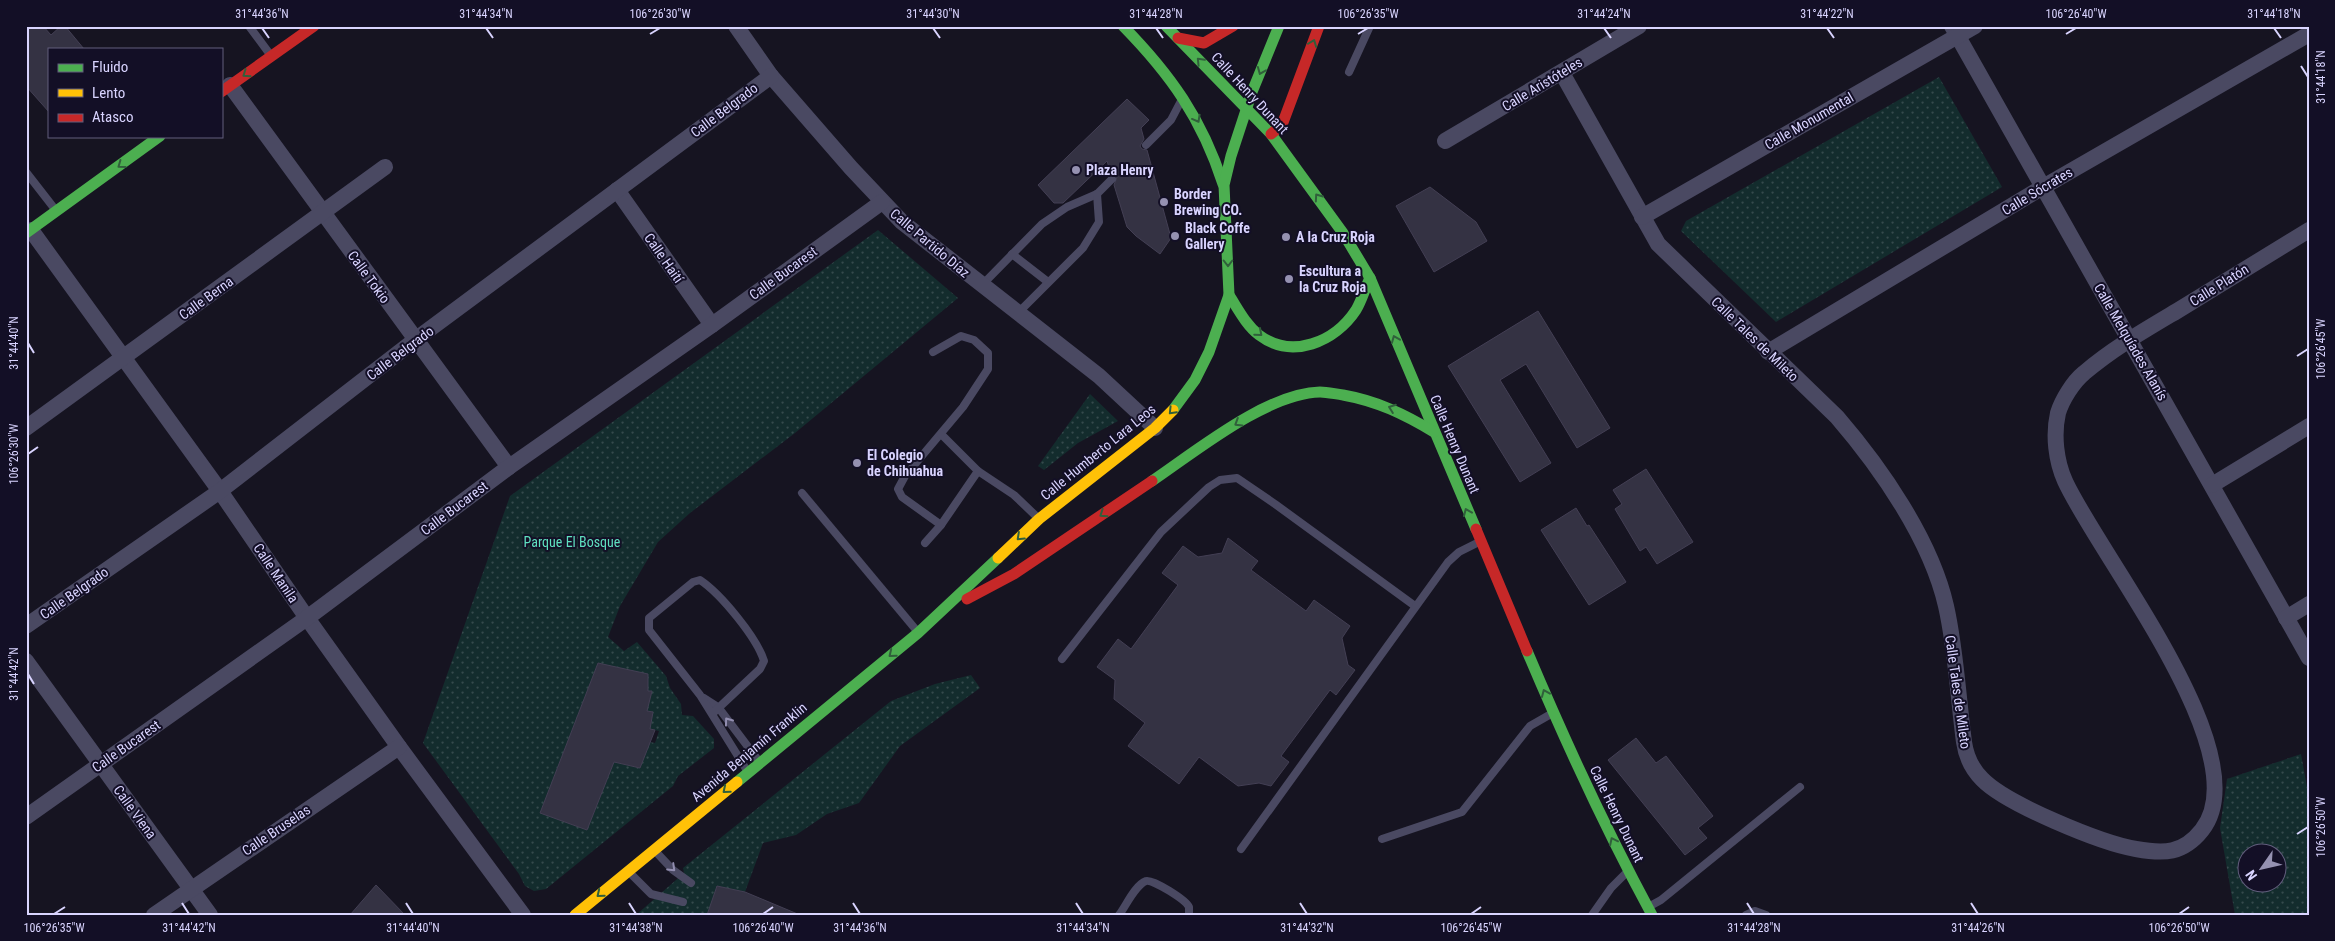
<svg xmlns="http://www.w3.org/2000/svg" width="2335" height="941" font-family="'Roboto Condensed',sans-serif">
	<defs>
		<pattern id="grass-dots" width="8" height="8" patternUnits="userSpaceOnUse" patternTransform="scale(1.25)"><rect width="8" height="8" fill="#132c2d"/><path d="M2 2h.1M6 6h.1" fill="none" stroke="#354a4c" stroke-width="1.8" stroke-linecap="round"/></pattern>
	</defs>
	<rect width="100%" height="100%" fill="#161421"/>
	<g fill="url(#grass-dots)" fill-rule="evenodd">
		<path d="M1939,77L2002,187L1776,322L1681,231L1686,221Z"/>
		<path d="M878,230L958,298L795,433L690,513L658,542L620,606L608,637L624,651L637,642L666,676L670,688L681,704L682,715L693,716L714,739V748L678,776L673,786L546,889L534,891L525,886L519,874L423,743L510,496ZM598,663L642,691H652L649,704H645L643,710L653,712L651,723L647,728L659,731L655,743L650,742L640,768L614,762L587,830L540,813Z"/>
		<path d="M1090,394L1118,421L1078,443L1044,470L1038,466Z"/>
		<path d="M971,675L980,688L900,746L859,803L827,814L796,835L763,843L745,892L717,886L707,915H636L684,873L683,868L891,701L935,684Z"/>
		<path d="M2301,754L2309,798V915H2235L2220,828L2227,779ZM2248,854H2278V884H2248Z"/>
	</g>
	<g fill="#343243" stroke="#433f54">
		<path d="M26,26H43L51,35L61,26H65L84,49H49V112L26,86Z"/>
		<path d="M1127,99L1149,120L1141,128L1144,139L1140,146L1142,149L1147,150L1171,238L1160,254L1136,236L1127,227L1114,185L1117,177L1111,174L1107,161L1063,203H1054L1038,185Z"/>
		<path d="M1430,187L1476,222L1487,241L1434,272L1396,206Z"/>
		<path d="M1538,311L1610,428L1577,448L1526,364L1500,380L1551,463L1520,482L1448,366Z"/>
		<path d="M1646,469L1693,542L1657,564L1646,547L1640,551L1615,509L1622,504L1613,490Z"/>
		<path d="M1576,508L1587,526L1589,525L1626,582L1589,605L1541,530Z"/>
		<path d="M1228,538L1258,561L1251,570L1306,611L1314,600L1350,626L1342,638L1348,665L1355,670L1336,695L1330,690L1281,756L1289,762L1271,786L1259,783L1238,786L1199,757L1179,784L1128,746L1145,723L1114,699L1115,680L1097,667L1118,639L1131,649L1178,585L1162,573L1183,546L1198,557L1222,553Z"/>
		<path d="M598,663L648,674V691H652L647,711L653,712L650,729L655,730L640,768L614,762L587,830L540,813Z"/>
		<path d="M1636,738L1656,763L1666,756L1713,816L1698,828L1707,838L1685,855L1608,760Z"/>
		<path d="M376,885L405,915H350Z"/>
		<path d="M717,886L745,892L800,915H707Z"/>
	</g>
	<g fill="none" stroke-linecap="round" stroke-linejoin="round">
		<g stroke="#4a4962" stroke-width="8">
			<path d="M249,26L269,53"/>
			<path d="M1349,72L1370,26"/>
			<path d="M1146,145L1171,120L1181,101"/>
			<path d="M26,172L54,208"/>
			<path d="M1012,254L1048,282"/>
			<path d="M982,285L1042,224L1067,207L1097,194L1112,179"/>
			<path d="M1018,313L1083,248L1099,222L1097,194"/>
			<path d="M933,352L961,336L974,340L988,353V369L963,407L905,476L898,489L902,497L941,525"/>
			<path d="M941,434L978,471L1014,495L1036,516"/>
			<path d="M802,493L917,631"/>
			<path d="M925,543L941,525L978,471"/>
			<path d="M1062,659L1161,532L1209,487L1220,480L1237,478L1275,504L1415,606"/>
			<path d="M704,698L718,707L758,760"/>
			<path d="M712,714L760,669L764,661C757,638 721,594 700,580L693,582L649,618V630L700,695L746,769"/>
			<path d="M1382,839L1462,812L1530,726L1551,714"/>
			<path d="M1241,849L1448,562L1459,552L1479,542"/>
			<path d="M656,852L673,870L691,883"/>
			<path d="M630,873L651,894L683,902"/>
			<path d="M1650,906L1661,900L1800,787"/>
			<path d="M1119,915C1126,906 1135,885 1146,881C1153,879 1186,900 1189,907C1189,908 1189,914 1189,915"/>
			<path d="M1592,915L1611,888L1625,874"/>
			<path d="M1746,915L1755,911L1766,915"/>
		</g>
		<g stroke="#4a4962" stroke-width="16">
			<path d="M736,26L771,76L851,168L902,222L1099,376L1155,428"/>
			<path d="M1952,26L2309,658"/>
			<path d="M1562,73L1658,244L1837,417C1881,468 1931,540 1946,606C1956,650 1958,697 1964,742C1966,756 1971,768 1982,779C2006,804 2101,843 2136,849C2164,854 2183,854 2202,830C2261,755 2098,554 2065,481C2056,461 2053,435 2058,413C2062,400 2073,382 2084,373C2112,349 2145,330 2177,311C2221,284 2265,257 2309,230"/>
			<path d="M230,85L509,467"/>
			<path d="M1445,141L1639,26"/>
			<path d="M617,190L712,325"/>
			<path d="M1642,217L1975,26"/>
			<path d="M31,230L220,491L307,618L399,747L523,915"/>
			<path d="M1768,352L2043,187L2309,34"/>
			<path d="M26,428L385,167"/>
			<path d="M2212,485L2309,426"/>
			<path d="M2286,618L2309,604"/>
			<path d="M26,626L220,491L415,340L771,76"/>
			<path d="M26,661L210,915"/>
			<path d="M26,817L307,618L509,467L712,325L882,202"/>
			<path d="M154,915L399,747"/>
		</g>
		<g stroke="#4caf50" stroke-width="11">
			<path d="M1123,26C1171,75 1202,119 1223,184"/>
			<path d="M1166,26L1271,134L1343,233L1370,278L1476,529"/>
			<path d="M26,233L160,136"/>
			<path d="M1229,295C1238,309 1246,325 1259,335C1292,360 1335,342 1356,310C1362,300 1365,288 1370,278"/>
			<path d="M1173,410L1195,380L1209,352L1229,295L1224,185L1231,156L1252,92L1279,26"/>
			<path d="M1152,481C1195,452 1267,393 1320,392C1327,392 1335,394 1343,395C1377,401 1404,414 1434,432"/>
			<path d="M1527,651C1565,741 1606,830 1652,915"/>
			<path d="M737,782L918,633L998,558"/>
		</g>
		<g stroke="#ffc107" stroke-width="11">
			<path d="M998,558L1039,519L1155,428L1173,410"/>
			<path d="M575,915L737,782"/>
		</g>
		<g stroke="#c62828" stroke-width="11">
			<path d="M1178,38L1204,43L1233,26"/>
			<path d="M221,92L314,26"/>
			<path d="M1271,134L1282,125L1319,26"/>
			<path d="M1476,529L1527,651"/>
			<path d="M967,599L1014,574L1152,481"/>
		</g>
	</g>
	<defs><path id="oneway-chevron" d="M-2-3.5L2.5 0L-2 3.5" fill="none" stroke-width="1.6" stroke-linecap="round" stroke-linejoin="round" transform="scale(1.25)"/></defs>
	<g stroke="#305f3b">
		<use href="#oneway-chevron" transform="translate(1313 43) rotate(-69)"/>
		<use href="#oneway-chevron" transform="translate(1200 61) rotate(-134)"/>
		<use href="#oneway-chevron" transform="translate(1261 71) rotate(112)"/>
		<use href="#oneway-chevron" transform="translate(246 74) rotate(145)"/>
		<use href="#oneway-chevron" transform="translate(1197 119) rotate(61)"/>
		<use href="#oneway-chevron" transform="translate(121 165) rotate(144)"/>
		<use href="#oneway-chevron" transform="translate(1318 197) rotate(-125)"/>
		<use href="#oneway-chevron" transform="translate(1228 263) rotate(90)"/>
		<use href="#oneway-chevron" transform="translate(1259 333) rotate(41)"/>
		<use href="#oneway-chevron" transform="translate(1395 339) rotate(-112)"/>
		<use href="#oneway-chevron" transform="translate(1392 408) rotate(-160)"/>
		<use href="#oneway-chevron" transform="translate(1172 411) rotate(134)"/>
		<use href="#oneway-chevron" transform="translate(1238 423) rotate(148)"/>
		<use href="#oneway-chevron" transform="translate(1467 512) rotate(-113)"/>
		<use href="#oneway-chevron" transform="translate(1103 514) rotate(146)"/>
		<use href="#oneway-chevron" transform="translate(1020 537) rotate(137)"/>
		<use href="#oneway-chevron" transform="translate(892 654) rotate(141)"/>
		<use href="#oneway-chevron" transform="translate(1545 693) rotate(-113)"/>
		<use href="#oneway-chevron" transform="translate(726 790) rotate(140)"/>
		<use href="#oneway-chevron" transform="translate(1613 841) rotate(-116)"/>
		<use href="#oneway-chevron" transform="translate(600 894) rotate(141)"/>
	</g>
	<g stroke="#928eb0">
		<use href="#oneway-chevron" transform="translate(728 721) rotate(-126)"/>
		<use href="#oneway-chevron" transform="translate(672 868) rotate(44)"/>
	</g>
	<path fill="none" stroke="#d9d4ff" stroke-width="2" d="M262,28L269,38M486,28L493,38M933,28L940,38M1156,28L1163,38M1604,28L1611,38M1827,28L1834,38M2274,28L2281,38M650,34L660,28M1358,34L1368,28M2066,34L2076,28M2301,66L2308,77M28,343L34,353M2297,356L2308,349M28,454L38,447M28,674L34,684M2297,834L2308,827M182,903L189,914M406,903L413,914M629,903L636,914M853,903L860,914M1076,903L1083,914M1300,903L1307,914M1747,903L1754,914M1971,903L1978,914M54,914L65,907M763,914L773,907M1471,914L1481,907M2179,914L2189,907"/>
	<g fill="#9591b1" stroke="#130f26" stroke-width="2">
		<circle cx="1076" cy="170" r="5"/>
		<circle cx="1164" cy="202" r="5"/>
		<circle cx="1175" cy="236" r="5"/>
		<circle cx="1286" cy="237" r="5"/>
		<circle cx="1289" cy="279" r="5"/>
		<circle cx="857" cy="463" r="5"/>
	</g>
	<g text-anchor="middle" stroke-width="4" stroke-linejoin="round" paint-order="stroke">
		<g font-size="14" fill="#d9d4ff" stroke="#130f26">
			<text transform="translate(1542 84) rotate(-31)" y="5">Calle Aristóteles</text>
			<text transform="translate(1250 93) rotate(47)" y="5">Calle Henry Dunant</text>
			<text transform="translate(724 110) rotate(-37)" y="5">Calle Belgrado</text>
			<text transform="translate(1809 121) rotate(-30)" y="5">Calle Monumental</text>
			<text transform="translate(2037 191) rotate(-31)" y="5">Calle Sócrates</text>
			<text transform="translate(930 243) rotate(40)" y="5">Calle Partido Díaz</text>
			<text transform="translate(664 258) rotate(55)" y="5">Calle Haití</text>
			<text transform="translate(783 273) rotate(-36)" y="5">Calle Bucarest</text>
			<text transform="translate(369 277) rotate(54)" y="5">Calle Tokio</text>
			<text transform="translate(2219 285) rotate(-32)" y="5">Calle Platón</text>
			<text transform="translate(206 298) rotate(-36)" y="5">Calle Berna</text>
			<text transform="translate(1755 339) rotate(44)" y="5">Calle Tales de Mileto</text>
			<text transform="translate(2131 342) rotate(60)" y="5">Calle Melquíades Alanís</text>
			<text transform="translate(400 353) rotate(-37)" y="5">Calle Belgrado</text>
			<text transform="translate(1455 444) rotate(67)" y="5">Calle Henry Dunant</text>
			<text transform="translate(1098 452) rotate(-39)" y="5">Calle Humberto Lara Leos</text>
			<text transform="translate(454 508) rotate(-37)" y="5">Calle Bucarest</text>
			<text transform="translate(276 573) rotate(56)" y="5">Calle Manila</text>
			<text transform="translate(74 593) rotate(-35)" y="5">Calle Belgrado</text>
			<text transform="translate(1958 692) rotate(82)" y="5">Calle Tales de Mileto</text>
			<text transform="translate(126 746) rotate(-35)" y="5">Calle Bucarest</text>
			<text transform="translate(749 752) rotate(-40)" y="5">Avenida Benjamín Franklin</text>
			<text transform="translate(135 812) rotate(54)" y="5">Calle Viena</text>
			<text transform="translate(1617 814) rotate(64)" y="5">Calle Henry Dunant</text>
			<text transform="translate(276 830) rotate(-34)" y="5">Calle Bruselas</text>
		</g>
		<g font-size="14" font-weight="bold" fill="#d9d4ff" stroke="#130f26" text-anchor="start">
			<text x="1086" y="175">Plaza Henry</text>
			<text x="1174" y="199">Border<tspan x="1174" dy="16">Brewing CO.</tspan></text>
			<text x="1185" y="233">Black Coffe<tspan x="1185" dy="16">Gallery</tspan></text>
			<text x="1296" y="242">A la Cruz Roja</text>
			<text x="1299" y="276">Escultura a<tspan x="1299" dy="16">la Cruz Roja</tspan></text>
			<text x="867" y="460">El Colegio<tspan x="867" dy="16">de Chihuahua</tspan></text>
		</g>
		<g font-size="14" fill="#5fe0c0" stroke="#130f26">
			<text x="572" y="547">Parque El Bosque</text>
		</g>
	</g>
	<rect width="2335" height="941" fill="none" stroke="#130f26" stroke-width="55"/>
	<rect x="48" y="48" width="175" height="90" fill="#130f26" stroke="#625e7d"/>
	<rect x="58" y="64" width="25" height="8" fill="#4caf50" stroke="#625e7d"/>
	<text x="92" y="72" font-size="15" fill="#d9d4ff">Fluido</text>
	<rect x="58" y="89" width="25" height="8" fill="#ffc107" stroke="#625e7d"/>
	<text x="92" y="98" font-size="15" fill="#d9d4ff">Lento</text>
	<rect x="58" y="114" width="25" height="8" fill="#c62828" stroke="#625e7d"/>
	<text x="92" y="122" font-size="15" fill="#d9d4ff">Atasco</text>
	<g transform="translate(2262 868) rotate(236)"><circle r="24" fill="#130f26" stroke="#625e7d"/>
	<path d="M0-4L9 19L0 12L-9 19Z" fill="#9591b1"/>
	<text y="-8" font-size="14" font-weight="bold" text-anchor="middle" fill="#d9d4ff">N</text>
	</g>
	<rect x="28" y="28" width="2280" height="886" fill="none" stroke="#d9d4ff" stroke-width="2"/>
	<g font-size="12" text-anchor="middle" fill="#d9d4ff">
		<text x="262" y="18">31°44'36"N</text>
		<text x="486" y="18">31°44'34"N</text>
		<text x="660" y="18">106°26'30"W</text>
		<text x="933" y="18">31°44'30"N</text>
		<text x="1156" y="18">31°44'28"N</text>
		<text x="1368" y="18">106°26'35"W</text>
		<text x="1604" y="18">31°44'24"N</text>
		<text x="1827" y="18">31°44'22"N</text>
		<text x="2076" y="18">106°26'40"W</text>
		<text x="2274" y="18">31°44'18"N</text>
		<text transform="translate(2321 77) rotate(-90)" y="4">31°44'18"N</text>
		<text transform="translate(14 343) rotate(-90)" y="4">31°44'40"N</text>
		<text transform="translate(2321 349) rotate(-90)" y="4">106°26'45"W</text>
		<text transform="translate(14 454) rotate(-90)" y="4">106°26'30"W</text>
		<text transform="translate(14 674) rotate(-90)" y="4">31°44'42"N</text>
		<text transform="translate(2321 827) rotate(-90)" y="4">106°26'50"W</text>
		<text x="54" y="932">106°26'35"W</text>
		<text x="189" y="932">31°44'42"N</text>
		<text x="413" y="932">31°44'40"N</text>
		<text x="636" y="932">31°44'38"N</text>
		<text x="763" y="932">106°26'40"W</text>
		<text x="860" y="932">31°44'36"N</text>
		<text x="1083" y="932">31°44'34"N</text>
		<text x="1307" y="932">31°44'32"N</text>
		<text x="1471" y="932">106°26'45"W</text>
		<text x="1754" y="932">31°44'28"N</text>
		<text x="1978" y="932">31°44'26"N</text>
		<text x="2179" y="932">106°26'50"W</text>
	</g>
</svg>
